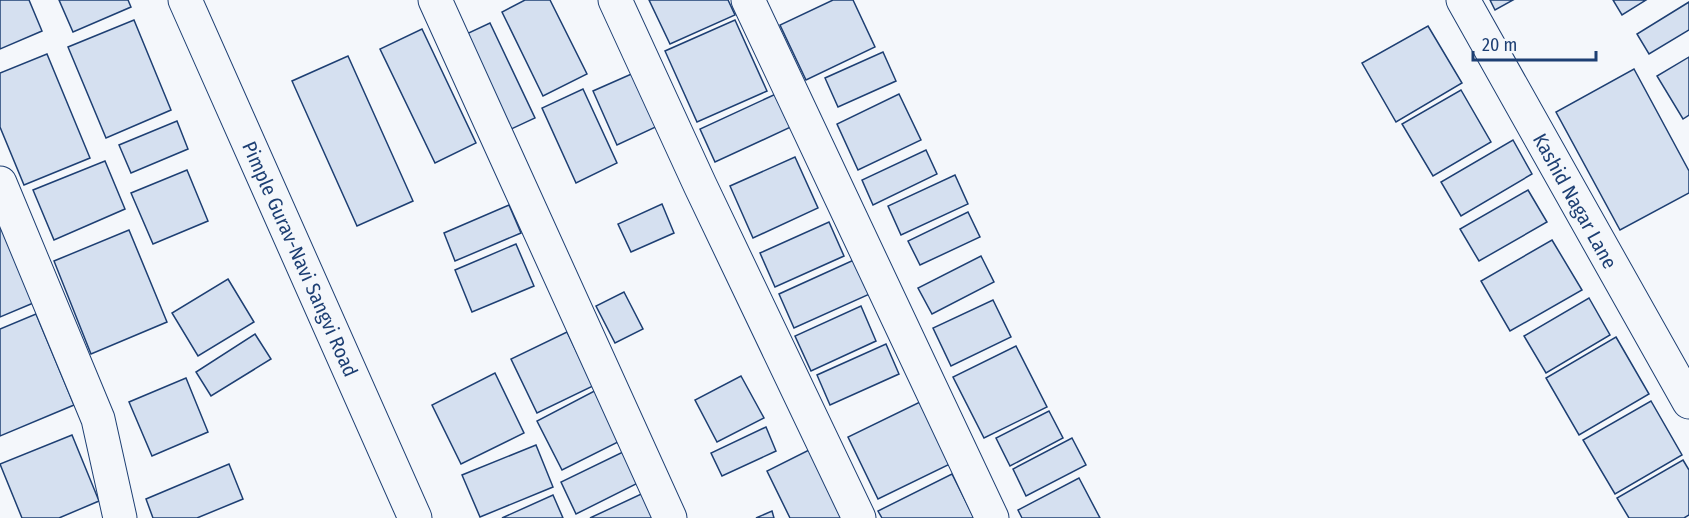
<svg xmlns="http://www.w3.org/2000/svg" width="1689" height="518" font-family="'Fira Sans Condensed',sans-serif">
	<rect width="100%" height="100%" fill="#f4f7fb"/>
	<g fill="#d5e0f0" stroke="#1d3f73" stroke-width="1.5">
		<path d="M0,0H29L42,31L0,49Z"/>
		<path d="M59,0H128L131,7L73,32Z"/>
		<path d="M525,0H550L587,74L543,96L502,12Z"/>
		<path d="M649,0H728L735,15L670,44Z"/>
		<path d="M833,0H853L875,47L806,80L780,25Z"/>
		<path d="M1490,0H1513L1495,10Z"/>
		<path d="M1613,0H1646L1622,15Z"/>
		<path d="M1689,2V30L1649,54L1637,34Z"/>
		<path d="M134,20L171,110L106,138L68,47Z"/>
		<path d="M735,20L767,91L697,122L665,51Z"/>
		<path d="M490,23L535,118L507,131L462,36Z"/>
		<path d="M1428,26L1462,83L1396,122L1362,63Z"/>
		<path d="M422,29L476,143L435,163L380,49Z"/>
		<path d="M883,52L896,81L838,107L825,78Z"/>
		<path d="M47,54L90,158L24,185L0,127V73Z"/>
		<path d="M348,56L413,201L357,226L292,81Z"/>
		<path d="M1689,57V115L1683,119L1657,76Z"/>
		<path d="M1634,69L1689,171V193L1620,230L1556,112Z"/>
		<path d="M636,72L660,125L617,145L593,91Z"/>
		<path d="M583,89L617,163L576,183L542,108Z"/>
		<path d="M1461,90L1491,142L1433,176L1402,124Z"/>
		<path d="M778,93L793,126L715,162L700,129Z"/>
		<path d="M899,94L921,140L858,170L837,124Z"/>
		<path d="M177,121L188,149L131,173L119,145Z"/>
		<path d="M1513,140L1532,174L1461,216L1441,182Z"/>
		<path d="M926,150L937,174L873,205L862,180Z"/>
		<path d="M795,157L818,208L753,238L730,186Z"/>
		<path d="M105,161L125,209L54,240L33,190Z"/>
		<path d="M187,170L208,221L153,244L131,193Z"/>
		<path d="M955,175L968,204L901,235L888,206Z"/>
		<path d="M1528,190L1547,222L1479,261L1460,229Z"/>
		<path d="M662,204L674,233L631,252L618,224Z"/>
		<path d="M509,205L521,233L455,261L444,233Z"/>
		<path d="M0,211L38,301L0,317Z"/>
		<path d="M968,212L980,237L920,265L908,241Z"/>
		<path d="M829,222L844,256L775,287L760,253Z"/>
		<path d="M129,230L167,322L91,354L54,261Z"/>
		<path d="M1552,240L1582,290L1510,331L1481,281Z"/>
		<path d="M516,244L534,286L472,312L455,270Z"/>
		<path d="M981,256L994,282L932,314L918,288Z"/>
		<path d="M856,259L872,293L794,328L779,294Z"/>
		<path d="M228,279L254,322L198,356L172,313Z"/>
		<path d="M624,292L643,329L615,343L596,306Z"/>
		<path d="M1589,298L1610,335L1546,373L1524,336Z"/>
		<path d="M993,300L1011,337L951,366L933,328Z"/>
		<path d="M861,306L876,341L811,371L795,336Z"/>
		<path d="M36,314L74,405L0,436V329Z"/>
		<path d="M567,332L593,386L537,413L511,359Z"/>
		<path d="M255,334L271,359L211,396L196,372Z"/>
		<path d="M1616,337L1649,394L1579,435L1546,378Z"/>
		<path d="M886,344L899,374L830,405L817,375Z"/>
		<path d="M1016,346L1047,407L984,438L953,377Z"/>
		<path d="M495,373L524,433L461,464L432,405Z"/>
		<path d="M741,376L764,418L717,442L695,400Z"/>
		<path d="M186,378L208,432L152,456L129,402Z"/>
		<path d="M604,386L630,436L562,470L537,421Z"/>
		<path d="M1651,401L1682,455L1615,494L1583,440Z"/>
		<path d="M920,402L950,464L878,499L848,437Z"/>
		<path d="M1049,411L1063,438L1010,466L996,438Z"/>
		<path d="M766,427L776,451L722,476L711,453Z"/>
		<path d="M72,435L99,501L59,518H22L0,464Z"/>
		<path d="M1072,438L1086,465L1026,496L1013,469Z"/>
		<path d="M536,445L553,487L480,517L462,475Z"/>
		<path d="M811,449L844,518H790L767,471Z"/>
		<path d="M625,451L640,482L576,514L561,482Z"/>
		<path d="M1683,460L1689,470V515L1684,518H1629L1617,498Z"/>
		<path d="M229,464L243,499L197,518H153L146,499Z"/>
		<path d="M952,474L974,518H882L878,511Z"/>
		<path d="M1079,478L1100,518H1022L1018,510Z"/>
		<path d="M652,489L665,518H590Z"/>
		<path d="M553,495L563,518H502Z"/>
		<path d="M772,511L774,518H756Z"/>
	</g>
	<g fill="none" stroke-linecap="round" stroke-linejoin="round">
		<g stroke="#1d3f73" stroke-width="35">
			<g id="street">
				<path d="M435,0L670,518"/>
				<path d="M615,0L700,185L859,518"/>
				<path d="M748,0L992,518"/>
				<path d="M1463,0L1689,402"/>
				<path d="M0,183L98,419L120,518"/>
			</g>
		</g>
		<g stroke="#1d3f73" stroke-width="35">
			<path id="secondary" d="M185,0L415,518"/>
		</g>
		<use href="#street" stroke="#f4f7fb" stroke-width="33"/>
		<use href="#secondary" stroke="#f4f7fb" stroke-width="33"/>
	</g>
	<g text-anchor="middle" stroke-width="4.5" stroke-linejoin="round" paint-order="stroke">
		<g font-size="20" fill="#1d3f73" stroke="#f4f7fb">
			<text transform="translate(1575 201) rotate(61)" y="7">Kashid Nagar Lane</text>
			<text transform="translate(300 259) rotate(66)" y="7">Pimple Gurav-Navi Sangvi Road</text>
		</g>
	</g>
	<path d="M1473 51v9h123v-9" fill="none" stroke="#1d3f73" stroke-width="3"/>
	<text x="1482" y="51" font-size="18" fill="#1d3f73" stroke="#f4f7fb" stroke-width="4.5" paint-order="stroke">20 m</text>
</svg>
